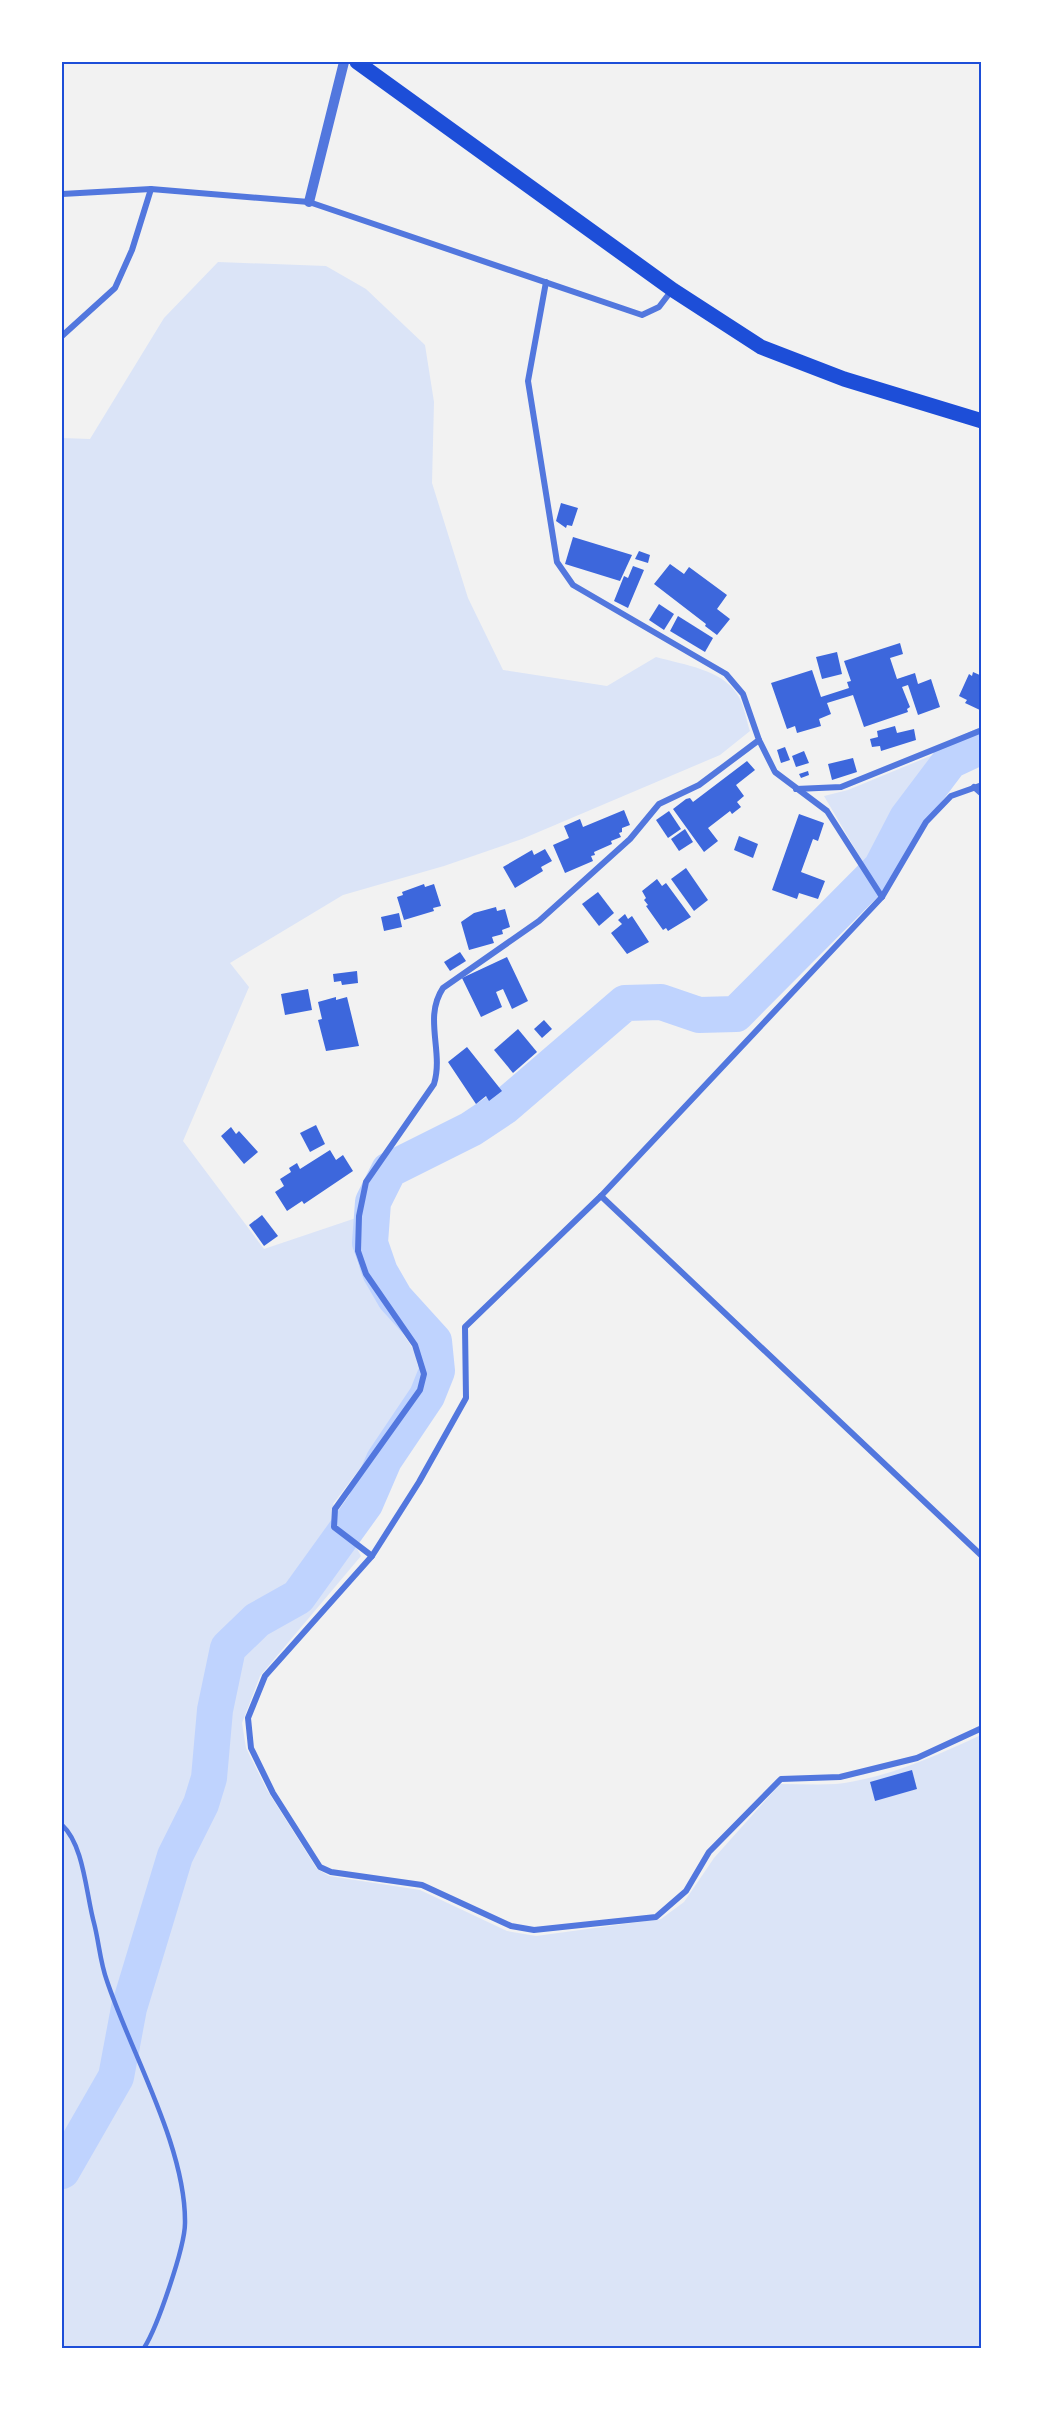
<svg xmlns="http://www.w3.org/2000/svg" width="1043" height="2410" font-family="'Varela Round',sans-serif">
	<rect width="100%" height="100%" fill="#f2f2f2"/>
	<g fill="#dbe4f7">
		<path d="M218,262L326,266L366,289L425,345L434,402L432,483L468,598L503,670L607,686L656,657C684,665 721,669 737,694C744,704 746,719 750,731L720,755L522,839L444,866L343,895L230,963L249,987L183,1141L264,1249L356,1218L353,1249L358,1265L415,1352L419,1370L418,1383L406,1408L333,1504L361,1556L260,1676L242,1723L246,1748L267,1790L317,1869L329,1876L420,1890L507,1931L536,1936L661,1919L684,1902L714,1858L780,1784C799,1784 818,1785 836,1784C888,1778 935,1756 981,1735V2348H62V438L90,439L164,318Z"/>
		<path d="M981,735V742L948,754L933,779L911,801L867,869L824,796L848,790Z"/>
	</g>
	<g fill="none" stroke-linecap="round" stroke-linejoin="round">
		<path stroke="#bfd3fe" stroke-width="36" d="M62,2171L116,2077L129,2008L175,1856L201,1804L209,1778L215,1710L228,1648L257,1620L298,1597L365,1504L384,1460L427,1396L437,1371L434,1341L395,1298L380,1272L370,1243L373,1202L389,1170L471,1129L504,1107L625,1003L661,1002L699,1015L736,1014L881,868L907,818L950,761L982,746"/>
	</g>
	<g fill="#3d67dc">
		<path d="M561,503L578,508L572,526L567,525L566,528L556,521Z"/>
		<path d="M573,537L632,555L620,581L565,564Z"/>
		<path d="M639,551L650,555L648,563L635,559Z"/>
		<path d="M670,564L684,574L689,567L727,595L717,609L730,619L717,635L705,626L706,624L654,584Z"/>
		<path d="M633,566L644,570L628,608L614,601L624,576L628,578Z"/>
		<path d="M659,604L674,614L664,630L649,620Z"/>
		<path d="M678,616L713,638L705,652L670,631Z"/>
		<path d="M900,643L903,654L890,658L897,679L915,673L918,684L931,679L940,707L918,715L908,685L902,687L910,707L907,709L908,712L864,727L853,695L827,703L831,714L819,719L821,726L797,733L795,726L787,729L771,683L812,670L821,697L849,688L847,682L851,681L844,661Z"/>
		<path d="M837,652L842,674L822,679L816,657Z"/>
		<path d="M973,672L982,676V711L965,703L967,700L959,696L969,674L972,676Z"/>
		<path d="M895,726L897,733L914,729L916,740L881,751L880,746L872,747L870,739L878,737L877,731Z"/>
		<path d="M785,747L790,760L781,763L777,750Z"/>
		<path d="M804,751L809,763L796,767L792,756Z"/>
		<path d="M853,758L857,772L832,780L828,764Z"/>
		<path d="M747,761L755,770L736,785L744,796L737,802L741,807L732,814L730,811L708,828L718,841L704,852L673,809L686,799L690,798L693,802Z"/>
		<path d="M808,771L809,775L801,778L799,774Z"/>
		<path d="M624,810L630,825L622,828V832L619,833L621,837L611,841L612,844L594,852L595,855L591,856L593,861L565,873L553,845L569,838L564,826L580,819L583,827Z"/>
		<path d="M669,811L681,829L668,838L656,820Z"/>
		<path d="M799,814L824,823L818,841L813,839L801,872L825,881L818,899L799,893L797,899L772,890Z"/>
		<path d="M685,829L693,842L679,851L671,839Z"/>
		<path d="M739,836L758,844L753,858L734,850Z"/>
		<path d="M545,849L552,861L541,867L543,871L515,888L503,867L532,850L534,855Z"/>
		<path d="M686,868L708,900L694,911L671,879Z"/>
		<path d="M657,879L662,886L666,883L691,917L668,931L666,928L663,930L646,906L648,905L644,900L646,898L642,891Z"/>
		<path d="M424,884L425,887L434,884L441,906L433,908L434,911L404,920L397,897L403,895L402,892Z"/>
		<path d="M598,892L614,913L599,926L582,904Z"/>
		<path d="M496,907L497,911L505,909L510,927L502,930L503,934L492,937L494,943L469,950L461,922L474,913Z"/>
		<path d="M399,913L402,927L384,931L381,917Z"/>
		<path d="M625,914L628,919L632,916L649,942L627,954L611,933L622,924L618,920Z"/>
		<path d="M460,952L466,961L450,971L444,962Z"/>
		<path d="M507,957L528,1001L512,1009L503,989L496,992L502,1007L481,1017L462,978Z"/>
		<path d="M357,971L358,983L342,985L341,981L334,982L333,974Z"/>
		<path d="M308,989L312,1010L285,1015L281,994Z"/>
		<path d="M336,997V1000L347,997L359,1046L326,1051L318,1020L322,1019L318,1002Z"/>
		<path d="M544,1020L552,1029L542,1038L534,1029Z"/>
		<path d="M518,1029L537,1052L513,1073L494,1050Z"/>
		<path d="M467,1047L502,1091L489,1101L486,1096L476,1104L448,1062Z"/>
		<path d="M316,1125L325,1144L310,1152L300,1133Z"/>
		<path d="M231,1127L236,1134L239,1131L258,1152L244,1164L221,1136Z"/>
		<path d="M330,1150L336,1160L343,1155L353,1171L304,1204L302,1201L287,1211L275,1192L284,1186L280,1179L291,1172L289,1168L297,1163L300,1169Z"/>
		<path d="M262,1215L278,1236L264,1246L249,1225Z"/>
		<path d="M912,1770L917,1789L875,1801L870,1782Z"/>
	</g>
	<g fill="none" stroke-linecap="round" stroke-linejoin="round">
		<path stroke="#5277de" stroke-width="4.5" d="M62,1825C84,1845 86,1894 94,1923C99,1942 100,1962 107,1981C131,2053 186,2147 185,2223C185,2247 157,2328 144,2348"/>
		<g stroke="#5277de" stroke-width="6">
			<path d="M62,194L151,189L309,202L642,315L659,307L672,290"/>
			<path d="M62,336L115,288L132,250L151,189"/>
			<path d="M759,740L775,772L827,811L882,897"/>
			<path d="M982,785L951,796L926,822L882,897L601,1196L465,1327L466,1398L419,1482L372,1556L265,1676L248,1718L251,1748L273,1793L320,1867L331,1872L422,1885L511,1926L534,1930L656,1917L686,1891L709,1852L781,1779L840,1777L917,1758L982,1728"/>
			<path d="M974,787L982,794"/>
			<path d="M796,789L841,787L982,730"/>
			<path d="M601,1196L982,1556"/>
			<path d="M372,1556L334,1527L335,1509L420,1390L424,1374L415,1345L366,1274L358,1251L359,1216L366,1182L434,1084C444,1051 423,1018 443,988L539,921L630,839L659,804L699,785L759,740L743,694L726,674L573,585L557,562L528,381L546,282"/>
		</g>
		<path stroke="#5277de" stroke-width="10" d="M309,202L344,62"/>
		<path stroke="#1d4ed8" stroke-width="15" d="M357,62L673,290L761,347L844,379L982,421"/>
	</g>
	<rect width="1043" height="2410" fill="none" stroke="#ffffff" stroke-width="126"/>
	<rect x="63" y="63" width="917" height="2284" fill="none" stroke="#1d4ed8" stroke-width="2"/>
</svg>
